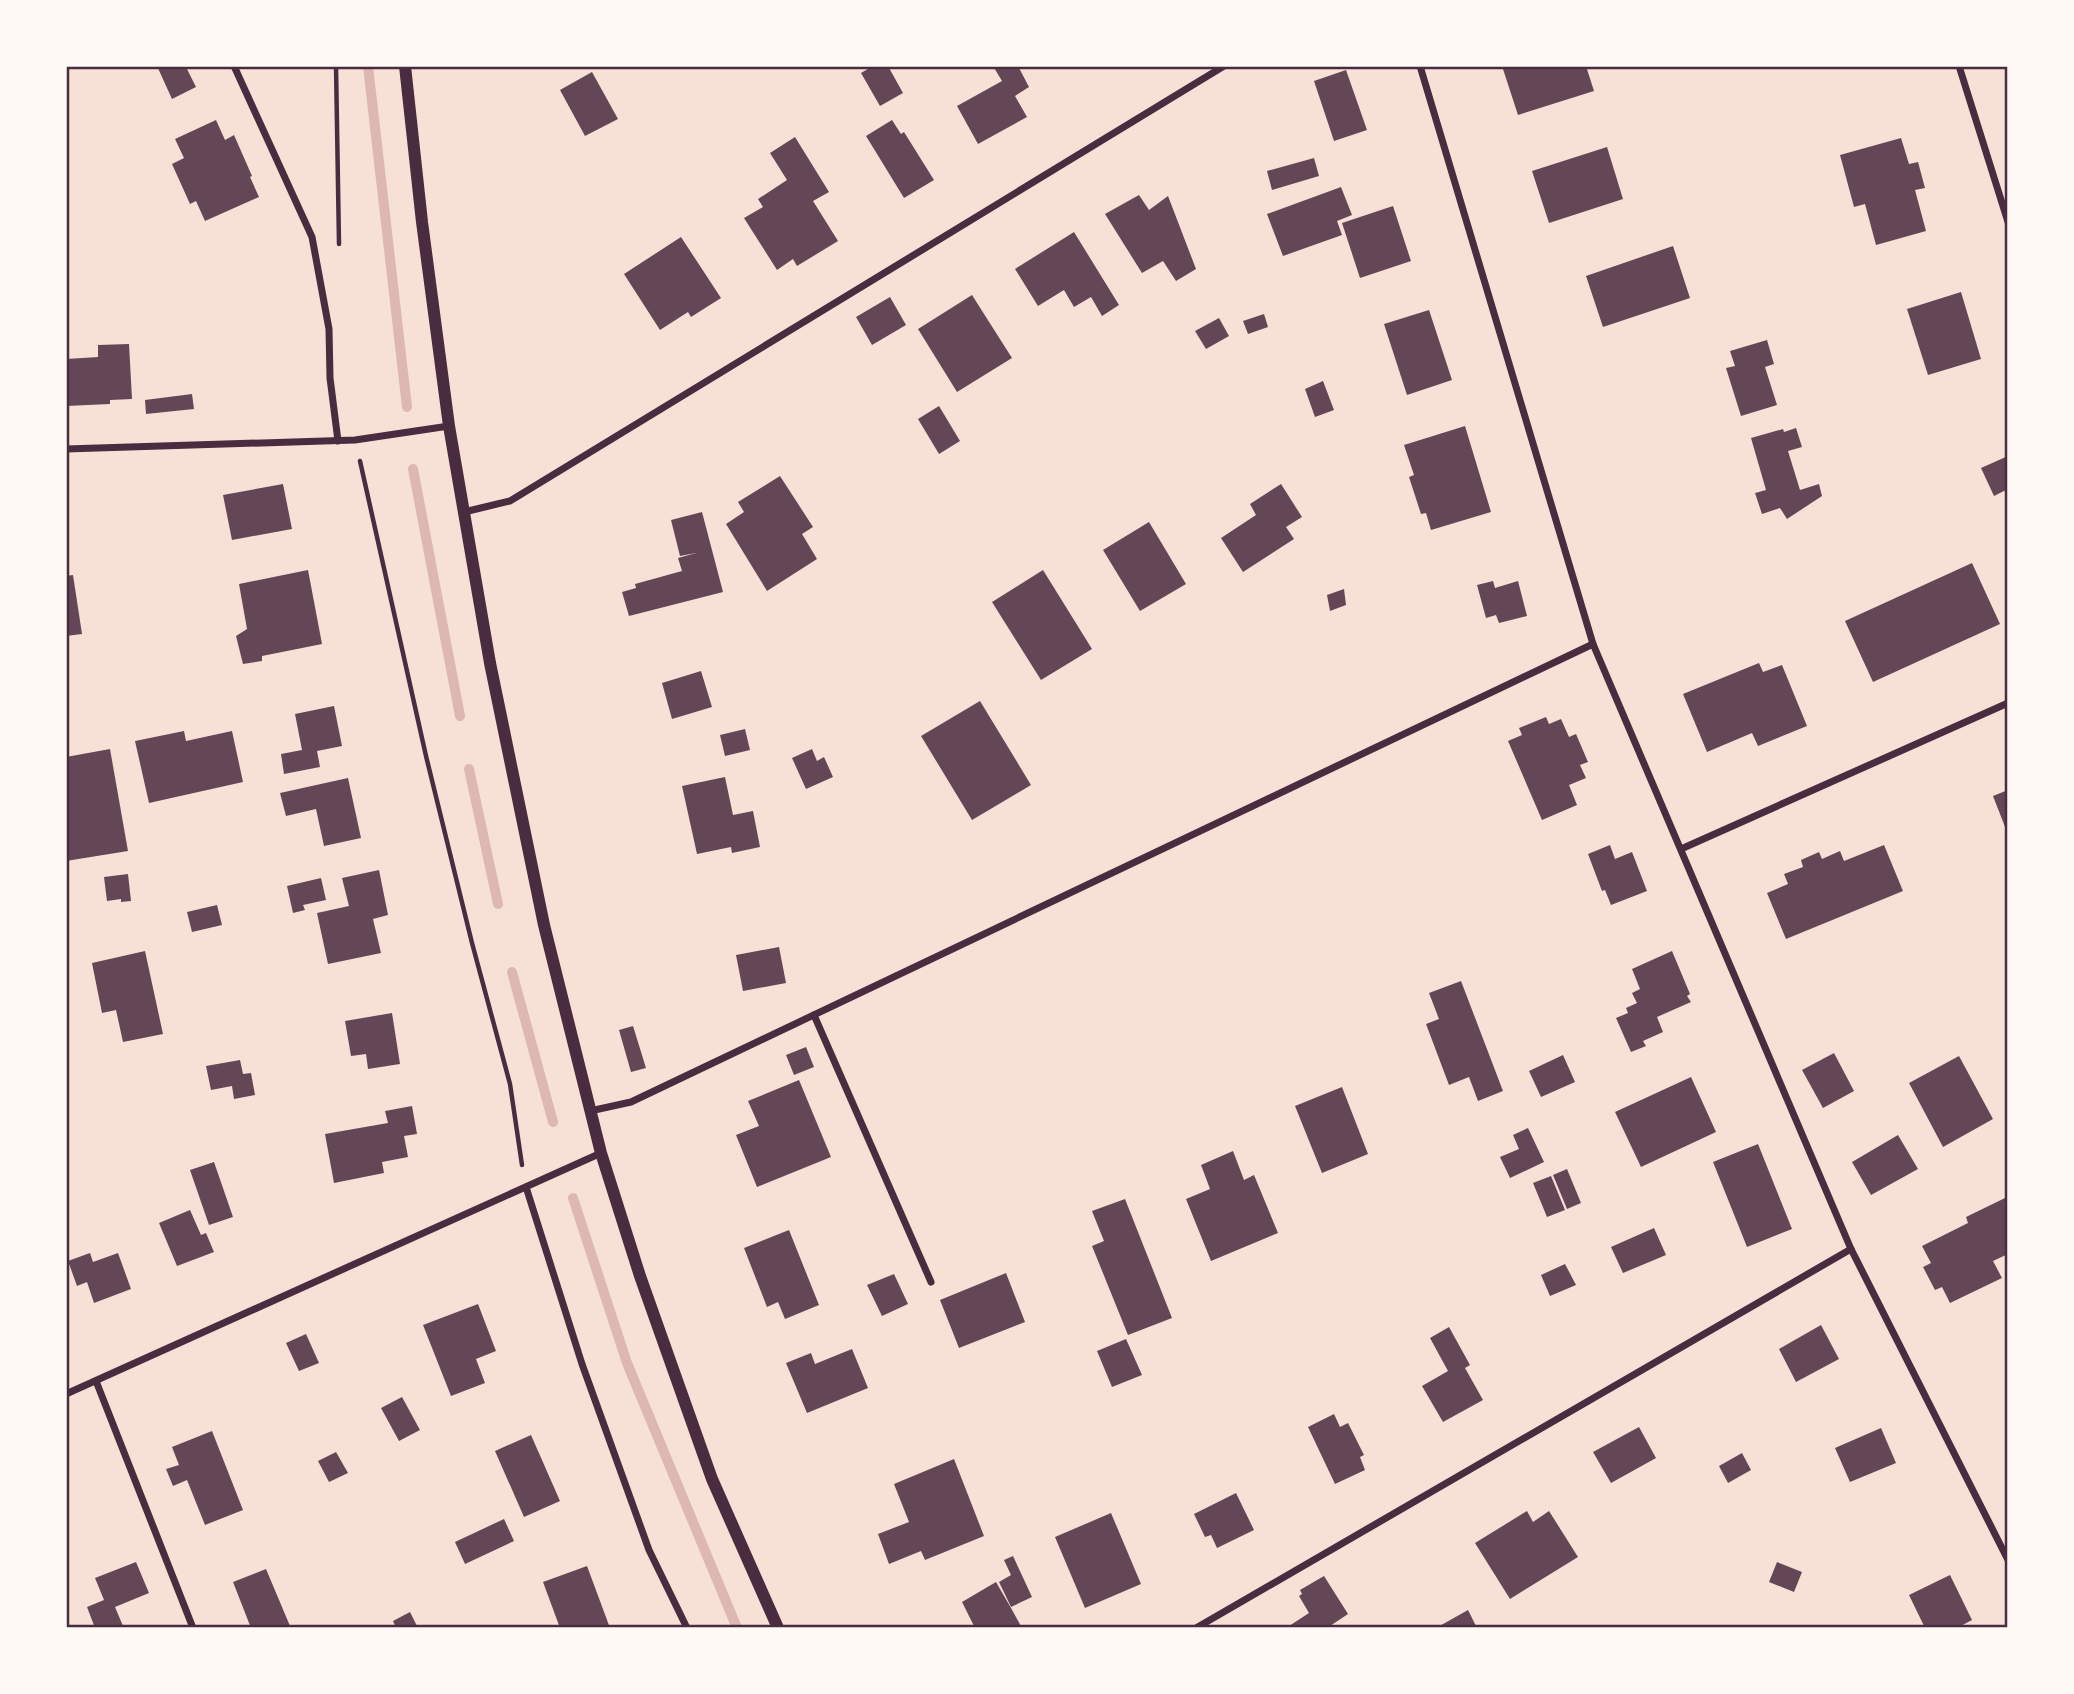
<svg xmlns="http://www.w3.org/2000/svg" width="2074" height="1694" font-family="Roboto,sans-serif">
	<rect width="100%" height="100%" fill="#f7e1d7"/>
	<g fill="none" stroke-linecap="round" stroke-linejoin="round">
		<g stroke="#dcb8b0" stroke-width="10">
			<path d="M368,66L407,407"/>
			<path d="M413,469L460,716"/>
			<path d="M469,769L498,904"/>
			<path d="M512,972L553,1122"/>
			<path d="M573,1198L627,1363L737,1628"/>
		</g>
	</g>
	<g fill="#644757">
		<path d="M157,66H193L187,69L196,87L172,99Z"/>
		<path d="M873,66H888L903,93L880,106L861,73Z"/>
		<path d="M993,66H1018L1029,87L1015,96L1027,117L978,144L957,106L1002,81Z"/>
		<path d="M1502,66H1586L1594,91L1518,115Z"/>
		<path d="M1346,70L1367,130L1334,141L1314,81Z"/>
		<path d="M592,72L618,119L585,136L560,90Z"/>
		<path d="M216,120L225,140L234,135L252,176L250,177L259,197L205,221L196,201L190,204L172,164L184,158L175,139Z"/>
		<path d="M892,120L901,134L904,132L934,180L904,198L866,136Z"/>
		<path d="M795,137L829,192L813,201L838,241L797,266L793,259L777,270L744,218L763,207L758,199L787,180L770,153Z"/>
		<path d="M1901,138L1909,164L1918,162L1925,188L1915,190L1926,231L1876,245L1865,204L1854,207L1840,155Z"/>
		<path d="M1607,147L1623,199L1549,223L1532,171Z"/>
		<path d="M1314,158L1319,176L1272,190L1267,171Z"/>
		<path d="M1341,187L1352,215L1337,221L1342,235L1283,256L1267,214Z"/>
		<path d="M1139,195L1149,210L1168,196L1196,269L1176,281L1163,261L1142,273L1105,214Z"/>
		<path d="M1393,206L1411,261L1360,278L1342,223Z"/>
		<path d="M1074,232L1119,305L1102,316L1091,297L1074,307L1064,290L1038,306L1015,269Z"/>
		<path d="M681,237L721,298L691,317L688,312L660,330L624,274Z"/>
		<path d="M1673,246L1690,298L1603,327L1586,276Z"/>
		<path d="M1961,292L1981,359L1928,375L1907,309Z"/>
		<path d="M972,295L1012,358L957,392L918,329Z"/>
		<path d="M890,297L906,325L872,345L856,317Z"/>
		<path d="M1429,310L1452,380L1407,395L1384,324Z"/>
		<path d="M1264,314L1268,327L1248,334L1243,321Z"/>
		<path d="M1219,318L1229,336L1206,349L1195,331Z"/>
		<path d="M1767,340L1774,364L1765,367L1777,405L1741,416L1726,368L1735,366L1730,351Z"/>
		<path d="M129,344L132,399L110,400V404L66,406V359L98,357V345Z"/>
		<path d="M1323,381L1334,410L1315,417L1305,389Z"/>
		<path d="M192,394L194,409L146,414L145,400Z"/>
		<path d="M939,406L960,441L939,454L918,419Z"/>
		<path d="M1465,426L1491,512L1431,530L1426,513L1421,514L1409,477L1414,475L1404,445Z"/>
		<path d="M1796,428L1802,447L1788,451L1800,490L1819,484L1822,496L1787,519L1780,508L1762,514L1755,493L1766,490L1751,438L1783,429L1784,432Z"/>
		<path d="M2008,456V489L1994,496L1981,468Z"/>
		<path d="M780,476L813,527L802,534L817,559L767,591L726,524L744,512L738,502Z"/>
		<path d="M283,484L292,529L232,540L223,495Z"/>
		<path d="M1281,484L1302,517L1286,527L1294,539L1243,572L1221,538L1256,515L1250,504Z"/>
		<path d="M702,512L723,592L629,616L622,592L636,588L635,584L682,571L678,558L696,553L680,556L671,520Z"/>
		<path d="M1149,522L1186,584L1140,611L1103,550Z"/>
		<path d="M1972,563L2000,624L1873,682L1845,621Z"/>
		<path d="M308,570L322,644L262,656V661L243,664L236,636L247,629L239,584Z"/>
		<path d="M1043,570L1092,649L1041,680L992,602Z"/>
		<path d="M73,575L82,634L66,636V576Z"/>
		<path d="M1493,581L1495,588L1518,581L1527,616L1499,623L1496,615L1486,618L1477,585Z"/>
		<path d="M1344,589L1346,605L1330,611L1327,595Z"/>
		<path d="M1759,663L1763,672L1782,665L1807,726L1758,746L1752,733L1707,752L1683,694Z"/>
		<path d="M701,671L712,707L672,719L662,683Z"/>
		<path d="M980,701L1031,785L972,820L921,736Z"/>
		<path d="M334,706L342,746L317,751L320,767L284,774L281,754L302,750L295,714Z"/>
		<path d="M1546,717L1549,724L1561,719L1569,737L1576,734L1588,762L1580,765L1586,778L1569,785L1577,805L1542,820L1508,741L1522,735L1519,728Z"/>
		<path d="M745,729L750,750L725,756L720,735Z"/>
		<path d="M184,731L186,741L232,731L243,782L149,803L135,741Z"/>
		<path d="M110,749L128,851L66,861V757Z"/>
		<path d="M812,749L817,761L824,757L833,777L806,789L792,758Z"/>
		<path d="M725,777L733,815L753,811L760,847L732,853L731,847L697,854L682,786Z"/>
		<path d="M348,778L361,838L324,846L316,809L286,816L280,793Z"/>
		<path d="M2008,790V832H2007L1993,796Z"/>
		<path d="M1610,845L1615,859L1632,852L1647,891L1611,905L1605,890L1602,891L1588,854Z"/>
		<path d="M1884,845L1903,891L1786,939L1767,893L1788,884L1784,874L1803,867L1801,860L1819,852L1822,859L1840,851L1844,861Z"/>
		<path d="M379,870L388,915L373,919L381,953L328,964L317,913L349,906L342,878Z"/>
		<path d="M128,874L131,901L121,902V899L107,901L104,877Z"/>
		<path d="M321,878L326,900L303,905L305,910L293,913L287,886Z"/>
		<path d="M217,905L222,925L192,932L187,912Z"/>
		<path d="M779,947L786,983L743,991L736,955Z"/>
		<path d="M145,951L163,1034L123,1042L116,1010L102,1013L92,963Z"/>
		<path d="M1672,951L1690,994L1687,996L1691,1002L1657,1017L1663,1032L1643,1041L1646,1046L1631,1052L1616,1018L1628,1013L1626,1008L1637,1003L1632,993L1640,989L1632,969Z"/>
		<path d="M1461,981L1503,1091L1478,1101L1469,1077L1449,1085L1426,1024L1439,1019L1429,993Z"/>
		<path d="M392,1013L400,1064L368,1069L366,1054L351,1056L345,1021Z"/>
		<path d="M633,1026L646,1068L631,1072L619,1030Z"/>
		<path d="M806,1047L814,1067L794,1075L786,1055Z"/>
		<path d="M1834,1053L1854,1091L1823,1108L1802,1070Z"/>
		<path d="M1563,1055L1575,1082L1541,1097L1529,1071Z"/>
		<path d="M1959,1056L1993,1119L1943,1147L1909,1083Z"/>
		<path d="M240,1060L243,1074L251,1073L255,1095L234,1099L232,1086L211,1090L206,1066Z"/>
		<path d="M1691,1077L1716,1132L1641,1167L1615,1112Z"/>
		<path d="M799,1080L831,1157L757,1187L736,1135L759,1126L748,1101Z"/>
		<path d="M1342,1087L1368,1154L1322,1173L1295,1106Z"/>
		<path d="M412,1106L417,1134L404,1136L408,1157L382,1162L384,1173L334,1183L325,1134L388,1123L385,1111Z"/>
		<path d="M1528,1128L1544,1162L1510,1178L1500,1157L1519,1149L1513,1135Z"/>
		<path d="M1898,1135L1918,1169L1871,1195L1852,1162Z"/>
		<path d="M1758,1144L1792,1229L1747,1247L1713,1162Z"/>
		<path d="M1233,1151L1244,1180L1254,1175L1278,1233L1211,1261L1186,1199L1210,1189L1201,1165Z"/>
		<path d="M214,1162L233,1217L209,1225L190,1170Z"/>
		<path d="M1567,1169L1581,1203L1567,1209L1553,1175Z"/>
		<path d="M1551,1176L1565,1210L1547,1217L1533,1183Z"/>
		<path d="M2005,1198L2008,1203V1254L1993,1261L2002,1278L1950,1303L1942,1287L1935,1290L1923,1267L1931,1263L1922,1246L1968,1223L1966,1217Z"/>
		<path d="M1125,1199L1172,1318L1128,1335L1092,1246L1104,1241L1092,1211Z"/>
		<path d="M190,1210L201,1235L206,1233L214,1252L177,1266L159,1223Z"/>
		<path d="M1654,1228L1666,1255L1623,1273L1611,1247Z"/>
		<path d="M789,1230L819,1305L785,1319L778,1302L767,1307L744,1248Z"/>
		<path d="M90,1253L93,1262L118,1253L131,1289L94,1303L87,1282L77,1286L68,1261Z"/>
		<path d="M1565,1264L1576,1285L1550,1296L1541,1275Z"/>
		<path d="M1006,1273L1025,1322L959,1348L940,1300Z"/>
		<path d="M894,1274L908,1304L882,1316L867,1285Z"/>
		<path d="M478,1304L496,1351L476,1359L485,1383L451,1396L423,1325Z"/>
		<path d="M1821,1325L1839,1359L1796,1382L1779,1349Z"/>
		<path d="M1449,1327L1470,1365L1465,1368L1483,1400L1443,1422L1422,1386L1448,1371L1430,1338Z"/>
		<path d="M306,1334L319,1363L299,1371L286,1343Z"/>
		<path d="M1126,1339L1142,1375L1112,1387L1097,1351Z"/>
		<path d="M852,1349L868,1388L807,1413L786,1363L811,1353L815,1364Z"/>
		<path d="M402,1397L420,1430L399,1441L381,1408Z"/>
		<path d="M1334,1414L1340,1427L1348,1423L1364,1455L1360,1457L1365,1470L1335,1484L1308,1427Z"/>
		<path d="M1639,1427L1656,1458L1611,1483L1593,1452Z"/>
		<path d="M1881,1428L1896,1463L1850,1482L1835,1448Z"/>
		<path d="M212,1431L243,1510L205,1525L187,1480L173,1486L166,1469L179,1465L172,1447Z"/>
		<path d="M531,1435L560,1501L524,1517L495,1451Z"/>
		<path d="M336,1452L348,1473L329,1482L318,1461Z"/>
		<path d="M1742,1453L1751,1470L1728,1483L1719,1466Z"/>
		<path d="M954,1459L984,1536L925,1560L921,1551L889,1564L878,1534L909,1522L894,1484Z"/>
		<path d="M1236,1493L1254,1530L1217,1548L1211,1535L1205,1537L1194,1514Z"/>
		<path d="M1527,1511L1533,1522L1549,1511L1578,1557L1510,1599L1475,1543Z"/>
		<path d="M1111,1513L1141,1584L1085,1608L1055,1537Z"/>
		<path d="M504,1519L514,1541L465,1564L455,1542Z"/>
		<path d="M1013,1556L1032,1597L1011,1607L999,1582L1011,1575L1004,1560Z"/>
		<path d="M136,1562L149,1593L115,1607L123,1626L95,1628L87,1607L104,1600L95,1578Z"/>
		<path d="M1777,1562L1802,1572L1794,1592L1769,1582Z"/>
		<path d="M587,1566L610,1628H560L543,1582Z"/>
		<path d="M266,1569L290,1626L287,1628H251L233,1582Z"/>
		<path d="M1950,1575L1972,1620L1957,1628H1925L1909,1595Z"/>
		<path d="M1324,1576L1348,1614L1327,1628H1286L1309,1613L1299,1596L1302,1594L1300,1590Z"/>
		<path d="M996,1582L1011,1608L1022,1628H975L962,1602Z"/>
		<path d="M1468,1610L1477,1628H1436Z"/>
		<path d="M410,1612L418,1628H396L393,1621Z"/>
	</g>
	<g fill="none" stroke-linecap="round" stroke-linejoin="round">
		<g stroke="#4a2c40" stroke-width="4.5">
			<path d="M336,66L339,244"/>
			<path d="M360,461L426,756L472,943L510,1084L522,1165"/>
		</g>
		<g stroke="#4a2c40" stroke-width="7">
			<path d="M234,66L312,237L329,329L330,378L338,441"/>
			<path d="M1420,66L1593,644L1851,1249L2008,1560"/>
			<path d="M1959,66L2008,222"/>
			<path d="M66,449L355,440L449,426"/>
			<path d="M464,512L510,501L1224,66"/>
			<path d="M1681,849L2008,703"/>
			<path d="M814,1015L931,1282"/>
			<path d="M590,1111L631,1102L1593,644"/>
			<path d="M526,1187L582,1364L649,1550L687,1628"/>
			<path d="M96,1381L193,1628"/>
			<path d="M66,1394L601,1153"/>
			<path d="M1196,1628L1851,1249"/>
		</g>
		<path stroke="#4a2c40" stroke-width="12" d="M405,66L422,222L449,426L490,663L544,925L601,1153L640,1276L712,1479L778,1628"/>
	</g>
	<rect width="2074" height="1694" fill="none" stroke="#fffaf5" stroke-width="136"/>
	<rect x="68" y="68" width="1938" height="1558" fill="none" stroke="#4a2c40" stroke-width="2.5"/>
</svg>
